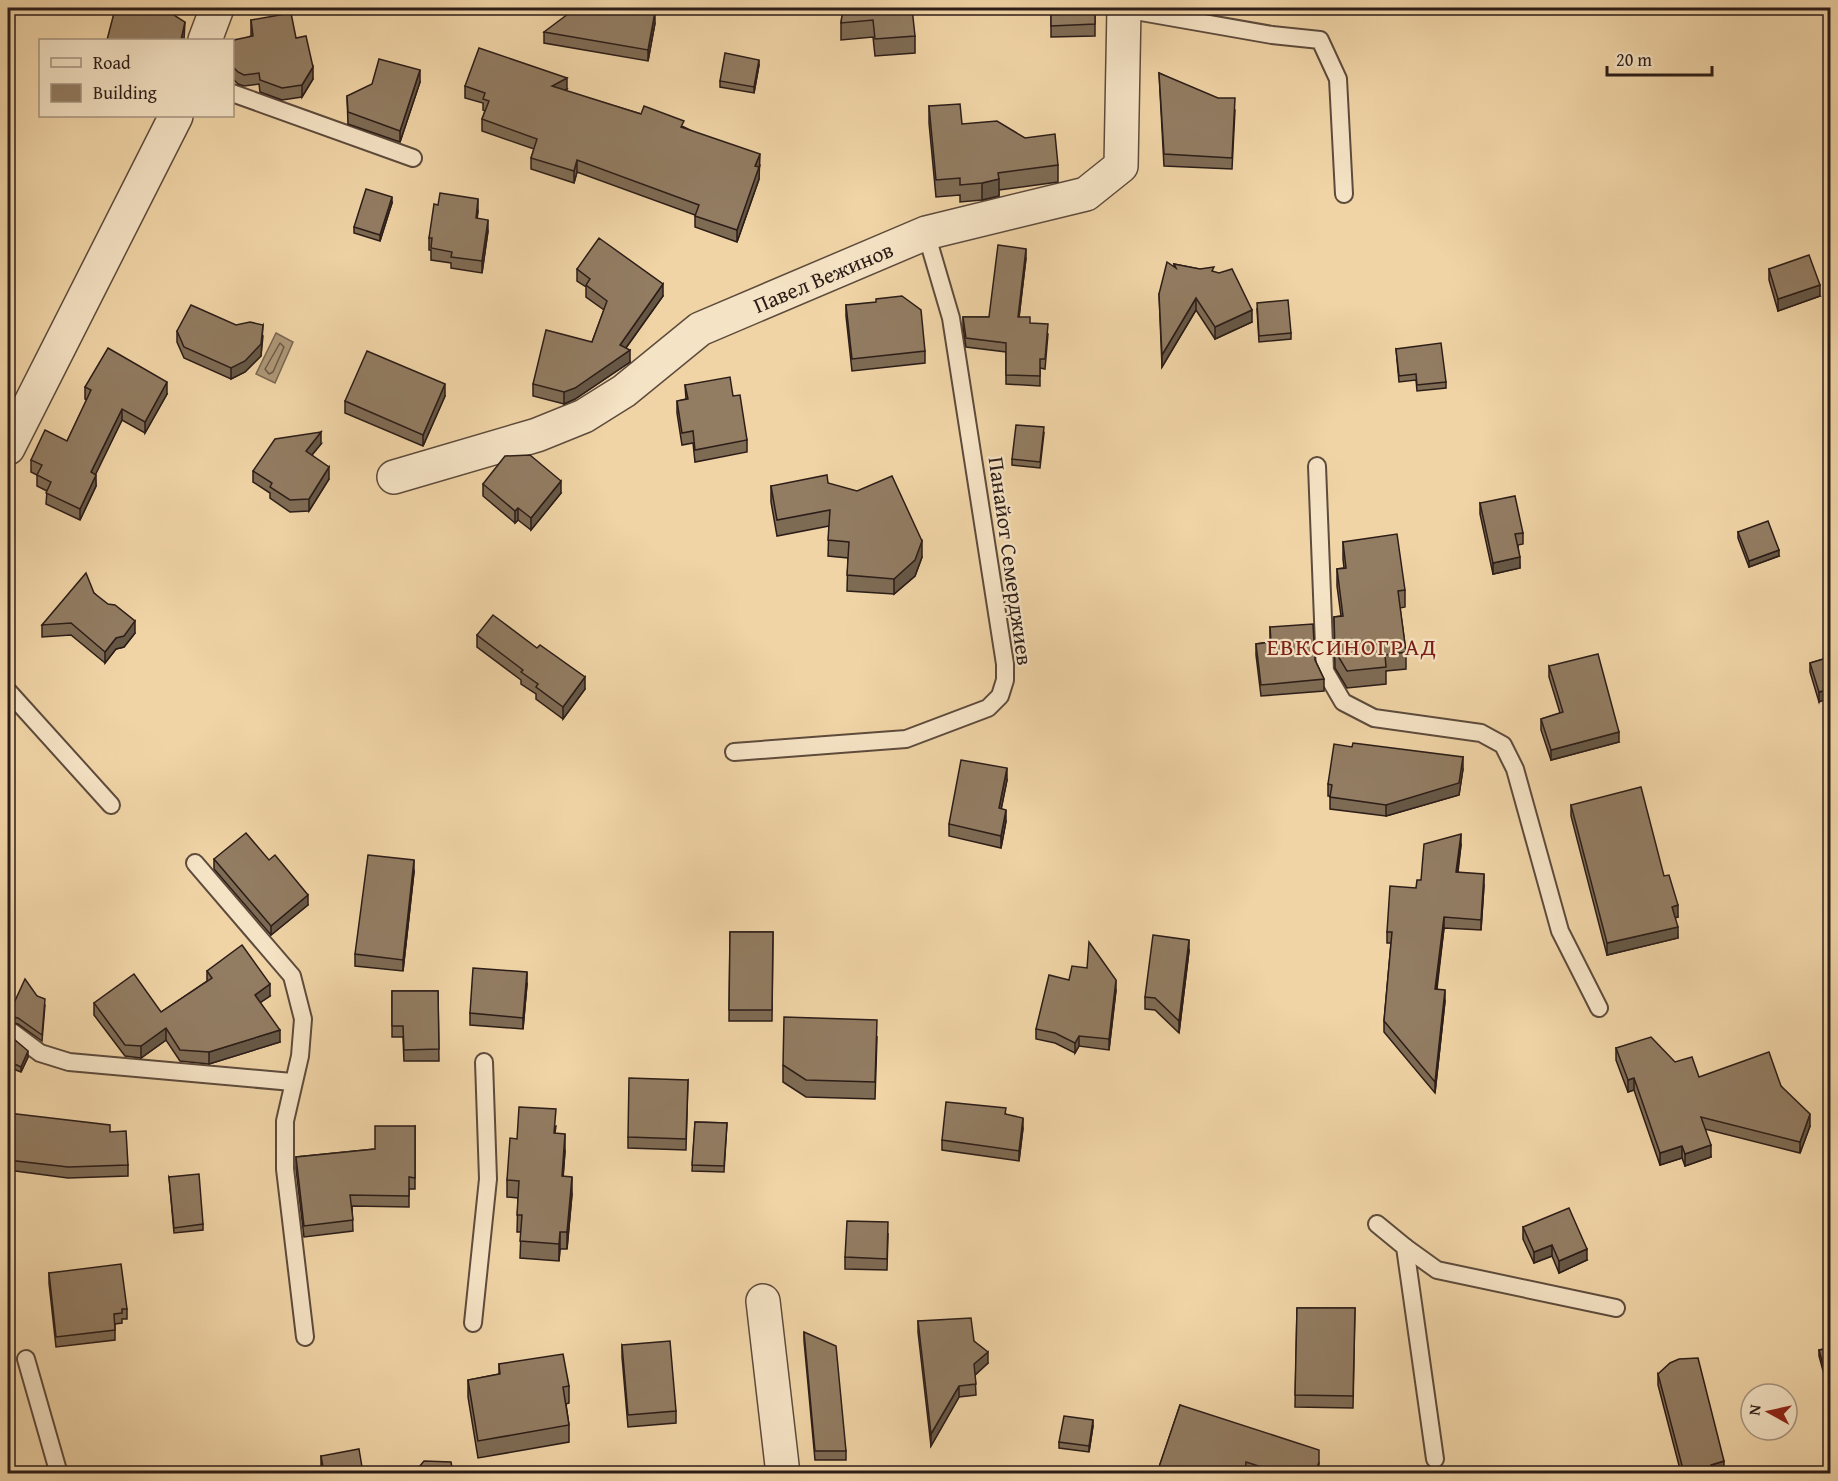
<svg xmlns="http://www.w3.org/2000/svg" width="1838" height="1481" font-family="'Gentium Book Plus',serif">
	<rect width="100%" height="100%" fill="#f0d4a6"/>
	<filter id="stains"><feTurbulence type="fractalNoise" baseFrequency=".00333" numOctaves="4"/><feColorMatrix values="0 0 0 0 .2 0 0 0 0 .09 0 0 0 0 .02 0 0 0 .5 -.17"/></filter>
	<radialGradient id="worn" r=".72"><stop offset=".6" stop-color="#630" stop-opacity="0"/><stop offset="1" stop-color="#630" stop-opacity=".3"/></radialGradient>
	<path fill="#ad9676" stroke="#796650" stroke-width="1.5" d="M276,333L293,342L275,383L256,374Z"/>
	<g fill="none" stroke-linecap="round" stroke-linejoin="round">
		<path stroke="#6c5a47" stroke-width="1.5" d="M280,343L284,347L273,372L269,374L265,369Z"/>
		<g stroke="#5d4b3c" stroke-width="20">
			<g id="lane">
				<path d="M1124,9L1272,35L1320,40L1338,79L1344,194"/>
				<path d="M232,93L413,158"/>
				<path d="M1317,466L1325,671L1343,702L1374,718L1481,733L1503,745L1515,769L1560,931L1599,1008"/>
				<path d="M8,691L111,805"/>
				<path d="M734,752L906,739L988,708L1000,696L1005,680V664L951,318L926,233"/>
				<path d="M195,863L292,976L303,1019L300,1056L285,1121V1169L305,1337"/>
				<path d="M12,1032L40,1053L69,1062L292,1082"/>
				<path d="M1377,1224L1405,1247L1435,1459"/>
				<path d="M1405,1247L1437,1270L1616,1308"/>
				<path d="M473,1323L488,1179L484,1062"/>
				<path d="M26,1359L59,1474"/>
			</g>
		</g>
		<g stroke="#5d4b3c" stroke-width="36">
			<g id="street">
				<path d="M205,40L217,8"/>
				<path d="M8,448L176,116"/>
				<path d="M394,477L537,435L584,416L624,391L700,329L926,233L1086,194L1121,166L1124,8"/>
				<path d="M763,1301L783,1474"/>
			</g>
		</g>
		<use href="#lane" stroke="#f5e3c5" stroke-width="16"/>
		<use href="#street" stroke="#f5e3c5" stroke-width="33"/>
	</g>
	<g fill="#7e6b54" stroke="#2c1d18" stroke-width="1.5">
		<path d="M843,8L915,36V53L875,56L873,37L841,40V23Z"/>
		<path d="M1051,8H1095V36L1051,37Z"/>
		<path d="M648,10L655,23L648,61L544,43V32Z"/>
		<path d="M251,20L296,38L313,79L302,97L282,100L260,92L259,84L244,86L238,84L232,78V44L251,36Z"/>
		<path d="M759,65L754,93L720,87V81Z"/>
		<path d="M1159,73L1235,110L1232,169L1164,166Z"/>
		<path d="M420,82L400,142L348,124L347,96Z"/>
		<path d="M465,86L567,89L565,91L684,127L760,165L759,169V179L737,242L695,227V215L577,172L574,183L531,169V158L534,149L482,131V119L485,111L483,110V103L465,98Z"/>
		<path d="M929,106L962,124L1058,165V182L999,190V196L982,200L960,202V195L936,197L929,123Z"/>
		<path d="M392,203L380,241L354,233V227Z"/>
		<path d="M438,205L478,211L477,218L488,231L482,273L451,268V263L431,260V250H429V238Z"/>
		<path d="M1026,258L1019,317L1048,334L1045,369L1040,368V386L1006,384V352L966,347L963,327V317H989Z"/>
		<path d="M1174,264L1214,272L1252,322L1215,339L1196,310L1162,367L1159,294L1174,266Z"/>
		<path d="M577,269L663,296L626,348L630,362L575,399L564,404L533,396V384L592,342L604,310L586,297V287L577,281Z"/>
		<path d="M1769,269L1820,296L1778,311L1769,280Z"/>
		<path d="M846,305L925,351V363L852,371L846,316Z"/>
		<path d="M1257,309L1291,333V339L1259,342Z"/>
		<path d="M177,331L263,336L261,356L245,372L231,379L184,358L177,342Z"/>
		<path d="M1396,349L1446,382V388L1417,391L1416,380L1399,382Z"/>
		<path d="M685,385L733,396L747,440V452L695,462L693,443L682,445L677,413V401L686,399Z"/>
		<path d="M85,387L167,394L145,433L122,420L95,474L96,486L80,520L46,504L47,491L37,486V475L31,472V460L67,441L87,400L85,399Z"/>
		<path d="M445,396L423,446L345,413V401Z"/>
		<path d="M1044,433L1040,468L1012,465V459Z"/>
		<path d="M321,444L312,455L329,479L309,511L290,512L270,498V493L253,482V471Z"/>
		<path d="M828,483L922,557L915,576L894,594L847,591L848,558L828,556L829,526L777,536L771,502V486Z"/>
		<path d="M483,484L561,493L531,530L518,520L515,523L483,496Z"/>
		<path d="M1480,503L1523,533V544L1518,545L1520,568L1493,574L1480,514Z"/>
		<path d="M1738,532L1779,556L1749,567L1738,538Z"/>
		<path d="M1343,542L1405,590V607L1400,608L1406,652V669L1386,671V684L1347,688L1335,668L1334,617L1341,616L1337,586V569L1344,568L1343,559Z"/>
		<path d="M94,593L135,633L124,647L116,649L105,663L71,635L42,637V625Z"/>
		<path d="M1270,627L1315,660L1324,679V691L1261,696L1256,655V644L1270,642Z"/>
		<path d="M477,635L585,689L563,719L536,699V694L521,684V680L477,647Z"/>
		<path d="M1830,657L1819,702L1810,672V663Z"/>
		<path d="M1549,666L1619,742L1551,760L1541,730V719L1560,713L1549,677Z"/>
		<path d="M1463,769L1459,795L1386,816L1330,809V796H1328V784Z"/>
		<path d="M1007,780L1001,809L1006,821L1001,848L949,836V824Z"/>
		<path d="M1571,805L1664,876L1678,917L1675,918L1678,938L1607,955L1571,816Z"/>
		<path d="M1461,845L1458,872L1484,885L1481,930L1444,928L1437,989L1445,1001L1435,1093L1384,1032V1021L1391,943H1387V932L1421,880Z"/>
		<path d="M214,859L269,860L308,905L271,935L214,869Z"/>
		<path d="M414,872L403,971L355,966V954Z"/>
		<path d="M730,932H773L772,1021H729Z"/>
		<path d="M1189,951L1179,1033L1155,1010L1145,1009V997Z"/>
		<path d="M1087,968L1116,990L1109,1050L1079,1046L1075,1053L1055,1043L1036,1039V1029L1069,980Z"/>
		<path d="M207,971L270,996L260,1002L280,1042L209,1064L180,1061L166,1040L141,1058L125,1056L94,1015V1003L161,1012L207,981Z"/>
		<path d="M527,984L523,1029L470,1025V1013Z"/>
		<path d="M392,991H438L439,1061H404L403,1037H392Z"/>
		<path d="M37,996L45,1005L42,1041L18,1024L8,1022V1016Z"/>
		<path d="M8,1034L28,1057L21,1072L8,1067Z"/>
		<path d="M877,1037L875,1099L806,1097L783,1082V1065Z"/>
		<path d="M1616,1048L1675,1062L1699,1077L1781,1086L1810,1126L1800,1153L1705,1129L1711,1157L1685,1166L1682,1158L1660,1165L1634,1090L1628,1092L1616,1060Z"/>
		<path d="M688,1080L686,1150L628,1148V1137Z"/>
		<path d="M8,1113L110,1132L128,1165V1176L68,1178L8,1170Z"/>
		<path d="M1006,1114L1023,1128L1019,1161L942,1150V1140Z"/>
		<path d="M695,1122L727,1123L724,1172L692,1171Z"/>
		<path d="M415,1126V1189H409V1207L352,1206L353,1231L304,1237L296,1169V1157L375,1149Z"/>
		<path d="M556,1126L555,1133L565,1151L563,1176L572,1194L567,1249H560L559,1261L520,1258L521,1232H517L518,1198L507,1197V1180L517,1139Z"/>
		<path d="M169,1177L203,1224V1230L174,1233Z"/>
		<path d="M1523,1227L1587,1260L1559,1273L1552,1256L1534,1263L1523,1239Z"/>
		<path d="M888,1234L887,1270L845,1269V1257Z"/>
		<path d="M49,1273L127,1309V1319H122V1323L115,1324V1340L56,1347L49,1283Z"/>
		<path d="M1297,1308H1355L1353,1408L1295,1407Z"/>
		<path d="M918,1321L974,1341L988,1363L975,1375L976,1395L959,1397L931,1446L918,1332Z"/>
		<path d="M804,1332L846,1451V1460H815L804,1341Z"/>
		<path d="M622,1345L676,1411V1423L628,1427L622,1357Z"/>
		<path d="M1830,1348V1388L1828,1389L1819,1356V1350Z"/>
		<path d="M499,1364L569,1386V1403L566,1404L569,1425V1442L478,1458L468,1397V1380L499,1374Z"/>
		<path d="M1658,1374L1724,1472L1719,1473H1681L1658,1385Z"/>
		<path d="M1180,1405L1319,1472V1473H1158V1470Z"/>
		<path d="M1093,1426L1089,1452L1059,1448V1442Z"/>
		<path d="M321,1456L363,1473H322L321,1467Z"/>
	</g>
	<g fill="#665745" stroke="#2c1d18" stroke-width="1.5">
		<path d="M655,12V23L648,61V50Z"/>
		<path d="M185,22L184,40H181Z"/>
		<path d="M759,60V65L754,93V87Z"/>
		<path d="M313,67V79L302,97V85Z"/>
		<path d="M420,70V82L400,142V131Z"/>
		<path d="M567,78V89L552,98V86Z"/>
		<path d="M760,154L759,179L737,242V230L755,166Z"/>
		<path d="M577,160V172L574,183V171Z"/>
		<path d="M999,179V196L982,200V183Z"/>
		<path d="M392,197V203L380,241V235Z"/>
		<path d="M478,199V211L476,229V218Z"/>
		<path d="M488,220V231L482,273V261Z"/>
		<path d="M1026,249V258L1018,326V317Z"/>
		<path d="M663,284V296L620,356V345Z"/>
		<path d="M1820,285V296L1778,311V299Z"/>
		<path d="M1196,298V310L1162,367V355Z"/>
		<path d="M1252,310V322L1215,339V327Z"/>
		<path d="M263,325L261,356L245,372L231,379V368Z"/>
		<path d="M630,350V362L575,399L564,404V392Z"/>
		<path d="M167,382V394L145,433V422Z"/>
		<path d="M445,384V396L423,446V435Z"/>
		<path d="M122,409V420L91,484V472Z"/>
		<path d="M321,432V444L306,462V451Z"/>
		<path d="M329,467V479L309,511V499Z"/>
		<path d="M96,475V486L80,520V509Z"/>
		<path d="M561,481V493L531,530V518Z"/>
		<path d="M518,508V520L515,523V511Z"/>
		<path d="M922,541V557L915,576L894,594V579Z"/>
		<path d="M1779,550V556L1749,567V561Z"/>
		<path d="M1520,557V568L1493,574V563Z"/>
		<path d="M135,621V633L124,647L116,649L105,663V652L116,638Z"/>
		<path d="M585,677V689L563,719V707Z"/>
		<path d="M1830,689V698L1819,702V692Z"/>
		<path d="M1619,732V742L1551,760V750Z"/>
		<path d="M1463,757V769L1459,795L1386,816V805Z"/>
		<path d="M1007,768V780L999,820V808Z"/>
		<path d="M1006,810V821L1001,848V836Z"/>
		<path d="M1461,834V845L1456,883V872Z"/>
		<path d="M414,860V872L403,971V960Z"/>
		<path d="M1484,874V885L1481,930V920Z"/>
		<path d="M308,895V905L271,935V926Z"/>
		<path d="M1678,905V917L1672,918V907Z"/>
		<path d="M1444,917V928L1435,1000V989Z"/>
		<path d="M1678,927V938L1607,955V943Z"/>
		<path d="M1189,940V951L1179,1033V1021Z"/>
		<path d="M527,972V984L523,1029V1018Z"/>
		<path d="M1116,980V990L1109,1050V1039Z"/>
		<path d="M270,984V996L255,1006V995Z"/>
		<path d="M1445,990V1001L1435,1093V1082Z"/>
		<path d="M166,1028V1040L141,1058V1046Z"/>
		<path d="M280,1030V1042L209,1064V1052Z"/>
		<path d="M1079,1036V1046L1075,1053V1043Z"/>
		<path d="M28,1051V1057L21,1072V1067Z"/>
		<path d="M1634,1078V1090L1628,1092V1080Z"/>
		<path d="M1810,1114V1126L1800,1153V1142Z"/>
		<path d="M1023,1118V1128L1019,1161V1151Z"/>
		<path d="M565,1134V1151L562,1193V1176Z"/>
		<path d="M1711,1145V1157L1685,1166V1154Z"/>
		<path d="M1682,1146V1158L1660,1165V1153Z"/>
		<path d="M572,1177V1194L567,1249V1232Z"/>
		<path d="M560,1232V1249L559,1261V1244Z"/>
		<path d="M1552,1245V1256L1534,1263V1252Z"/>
		<path d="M1587,1249V1260L1559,1273V1261Z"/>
		<path d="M988,1352V1363L974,1376V1364Z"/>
		<path d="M1830,1382V1388L1828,1389V1383Z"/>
		<path d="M959,1386V1397L931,1446V1434Z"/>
		<path d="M1093,1420V1426L1089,1452V1446Z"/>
		<path d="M1724,1461V1472L1719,1473H1711V1465Z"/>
		<path d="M1319,1462V1473H1315Z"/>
	</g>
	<g fill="#927c62" stroke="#2c1d18" stroke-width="1.5">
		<path d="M139,8H163L185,22L181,40H107L114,13Z"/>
		<path d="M576,8H646V10L655,12L648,50L544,32Z"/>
		<path d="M843,8H912L915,36L875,39L873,20L841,23Z"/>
		<path d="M1051,8H1095V24L1051,26Z"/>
		<path d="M291,13L296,38L306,36L313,67L302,85L282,88L260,80L259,73L244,75L238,72L232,66V44L234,40L253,36L251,20Z"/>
		<path d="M479,48L567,78L552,86L641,114L644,106L684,121L681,127L760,154L755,166L759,167L737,230L695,216L699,205L577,160L574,171L531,158L537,139L482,119L489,101L483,99L485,93L465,86Z"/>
		<path d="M725,53L759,60L754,87L720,81Z"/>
		<path d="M379,59L420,70L400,131L348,112L347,96L372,84Z"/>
		<path d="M1159,73L1218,98H1235L1232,158L1164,154Z"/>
		<path d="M960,104L962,124L997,121L1025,138L1055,134L1058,165L998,173L999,179L982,183L960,185V178L936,180L929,106Z"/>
		<path d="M366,189L392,197L380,235L354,227Z"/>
		<path d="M440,193L478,199L476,218L488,220L482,261L451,257L452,252L431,248L432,238H429L434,204L438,205Z"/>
		<path d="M599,238L663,284L620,345L630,350L575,388L564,392L533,384L546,330L592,342L607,301L586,285L590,279L577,269Z"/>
		<path d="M998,245L1026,249L1018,317H1030V323L1048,324L1045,359H1040V376L1006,375V343L966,338L963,317H989Z"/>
		<path d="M1809,255L1820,285L1778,299L1769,269Z"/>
		<path d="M1167,262L1176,268L1174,264L1200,269L1214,267L1212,271L1219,273L1232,269L1252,310L1215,327L1196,298L1162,355L1159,294Z"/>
		<path d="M902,296L921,310L925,351L852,359L846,305L876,302V299Z"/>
		<path d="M1288,300L1291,333L1259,336L1257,303Z"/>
		<path d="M191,305L236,325L250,322L263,325L261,344L245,361L231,368L184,347L177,331Z"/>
		<path d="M1441,343L1446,382L1417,385L1416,374L1399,376L1396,349Z"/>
		<path d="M108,348L167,382L145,422L122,409L91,472L96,475L80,509L46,493L51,482L37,475L42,465L31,460L45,430L67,441L91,390L85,387Z"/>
		<path d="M367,351L445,384L423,435L345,401Z"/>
		<path d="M730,377L733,396L740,395L747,440L695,450L693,431L682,433L677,401L688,399L685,385Z"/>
		<path d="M1016,425L1044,427L1040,462L1012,459Z"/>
		<path d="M321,432L306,451L329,467L309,499L290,500L270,487L272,483L253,471L275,439Z"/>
		<path d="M530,455L561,481L531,518L518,508L515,511L483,484L505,456Z"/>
		<path d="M827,475L828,483L857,491L892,476L922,541L915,560L894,579L847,575L849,542L828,540L830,510L777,520L771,486Z"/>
		<path d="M1515,496L1523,533L1515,534L1520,557L1493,563L1480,503Z"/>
		<path d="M1768,521L1779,550L1749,561L1738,532Z"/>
		<path d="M1397,534L1405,590L1398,591L1406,652L1385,655L1386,667L1347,671L1335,651L1334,617L1343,616L1337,569L1346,568L1343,542Z"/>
		<path d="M86,573L94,593L108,604L115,605L135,621L124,636L116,638L105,652L71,623L42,625Z"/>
		<path d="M493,615L537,648L540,645L585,677L563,707L536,687L538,684L521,672L523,670L477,635Z"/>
		<path d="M1313,624L1315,660L1324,679L1261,685L1256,644L1271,642L1270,627Z"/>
		<path d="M1598,654L1619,732L1551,750L1541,719L1563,712L1549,666Z"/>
		<path d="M1830,657V689L1819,692L1810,663Z"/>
		<path d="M1353,743L1463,757L1459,783L1386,805L1330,797L1332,785L1328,784L1334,744L1352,747Z"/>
		<path d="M961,760L1007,768L999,808L1006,810L1001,836L949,824Z"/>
		<path d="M1641,787L1664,876L1669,875L1678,905L1672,907L1678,927L1607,943L1571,805Z"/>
		<path d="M246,833L269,860L275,855L308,895L271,926L214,859Z"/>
		<path d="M1461,834L1456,872L1484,874L1481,920L1444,917L1435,989L1445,990L1435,1082L1384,1021L1392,932H1387L1390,886L1416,888L1417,880H1421L1424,844Z"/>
		<path d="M368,855L414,860L403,960L355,954Z"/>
		<path d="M730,932H773L772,1010H729Z"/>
		<path d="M1153,935L1189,940L1179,1021L1155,998L1145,997Z"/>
		<path d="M1089,942L1116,980L1109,1039L1079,1036L1075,1043L1055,1033L1036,1029L1049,975L1069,980L1072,966L1087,968Z"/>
		<path d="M242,945L270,984L255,995L280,1030L209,1052L180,1050L166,1028L141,1046L125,1045L94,1003L134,974L161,1012L212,978L207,971Z"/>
		<path d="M473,968L527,972L523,1018L470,1013Z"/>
		<path d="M25,979L37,996L45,999L42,1035L18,1018L8,1016Z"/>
		<path d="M392,991H438L439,1049L404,1050L403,1026H392Z"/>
		<path d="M784,1017L877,1020L875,1082L806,1080L783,1065Z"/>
		<path d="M8,1034L28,1051L21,1067L8,1061Z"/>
		<path d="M1651,1037L1675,1062L1692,1057L1699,1077L1769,1052L1781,1086L1810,1114L1800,1142L1701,1117L1711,1145L1685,1154L1682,1146L1660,1153L1634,1078L1628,1080L1616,1048Z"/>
		<path d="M629,1078L688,1080L686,1139L628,1137Z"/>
		<path d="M946,1102L1006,1108L1005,1114L1023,1118L1019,1151L942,1140Z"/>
		<path d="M519,1107L556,1109L554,1133L565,1134L562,1176L572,1177L567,1232H560L559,1244L520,1241L522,1215H517L519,1181L507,1180L510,1138L517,1139Z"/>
		<path d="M8,1113L110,1125V1132L126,1131L128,1165L68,1167L8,1160Z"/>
		<path d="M695,1122L727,1123L724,1166L692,1165Z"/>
		<path d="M375,1126H415V1178L409,1177V1196L350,1195L353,1220L304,1226L296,1157L375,1149Z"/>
		<path d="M199,1174L203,1224L174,1228L169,1177Z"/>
		<path d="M1569,1208L1587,1249L1559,1261L1552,1245L1534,1252L1523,1227Z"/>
		<path d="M847,1221L888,1222L887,1259L845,1257Z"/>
		<path d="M121,1264L127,1309H122V1313L114,1314L115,1330L56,1337L49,1273Z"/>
		<path d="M1297,1308H1355L1353,1396L1295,1395Z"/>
		<path d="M971,1318L974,1341L988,1352L974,1364L976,1384L959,1386L931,1434L918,1321Z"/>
		<path d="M804,1332L836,1346L846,1451H815Z"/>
		<path d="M670,1341L676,1411L628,1415L622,1345Z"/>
		<path d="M1830,1348V1382L1828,1383L1819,1350Z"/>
		<path d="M563,1354L569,1386L563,1387L569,1425L478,1441L468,1380L500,1374L499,1364Z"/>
		<path d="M1698,1358L1724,1461L1711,1465L1714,1473H1684L1658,1374L1670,1363L1679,1359Z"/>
		<path d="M1180,1405L1319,1450V1462L1315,1473H1280L1246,1462L1245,1473H1181L1158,1470Z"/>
		<path d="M1064,1416L1093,1420L1089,1446L1059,1442Z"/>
		<path d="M359,1449L363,1473H324L321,1456Z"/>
		<path d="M424,1461L451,1462L453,1473H414Z"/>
		<path d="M837,1467L897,1473H836Z"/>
	</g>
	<g text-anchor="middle" stroke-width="4.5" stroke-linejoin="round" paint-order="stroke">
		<g font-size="22" fill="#2c1d18" stroke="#f5e3c5">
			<text transform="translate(823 277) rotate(-23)" y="8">Павел Вежинов</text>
			<text transform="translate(1011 561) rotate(82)" y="8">Панайот Семерджиев</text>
		</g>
		<g font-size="24" letter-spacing="1.5" fill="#7a1f14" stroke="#f5e3c5">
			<text x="1352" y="655">ЕВКСИНОГРАД</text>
		</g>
	</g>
	<rect width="1838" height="1481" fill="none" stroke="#f0d4a6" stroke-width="30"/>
	<rect x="9" y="9" width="1820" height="1463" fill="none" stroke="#2c1d18" stroke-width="3"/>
	<rect x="15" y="15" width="1808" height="1451" fill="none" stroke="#2c1d18" stroke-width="1.5"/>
	<rect x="39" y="39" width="195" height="78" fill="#f5e3c5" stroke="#a59480" stroke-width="1.5"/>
	<rect x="51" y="58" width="30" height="9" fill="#f5e3c5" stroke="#a59480" stroke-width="1.5"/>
	<text x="93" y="69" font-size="18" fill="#2c1d18">Road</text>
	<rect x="51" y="84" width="30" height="18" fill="#927c62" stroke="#a59480" stroke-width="1.5"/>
	<text x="93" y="99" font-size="18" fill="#2c1d18">Building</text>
	<g transform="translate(1769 1412) rotate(278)"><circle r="28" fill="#f5e3c5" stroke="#a59480" stroke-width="1.5"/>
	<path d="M0-4.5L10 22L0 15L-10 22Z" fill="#8f2418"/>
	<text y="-9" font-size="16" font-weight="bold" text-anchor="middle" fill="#2c1d18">N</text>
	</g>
	<path d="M1607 66v9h105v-9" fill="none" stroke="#2c1d18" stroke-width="3"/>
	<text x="1616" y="66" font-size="18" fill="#2c1d18" stroke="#f5e3c5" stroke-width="4.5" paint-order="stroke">20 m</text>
	<rect width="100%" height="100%" filter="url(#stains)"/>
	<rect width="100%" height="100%" fill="url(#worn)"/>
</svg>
